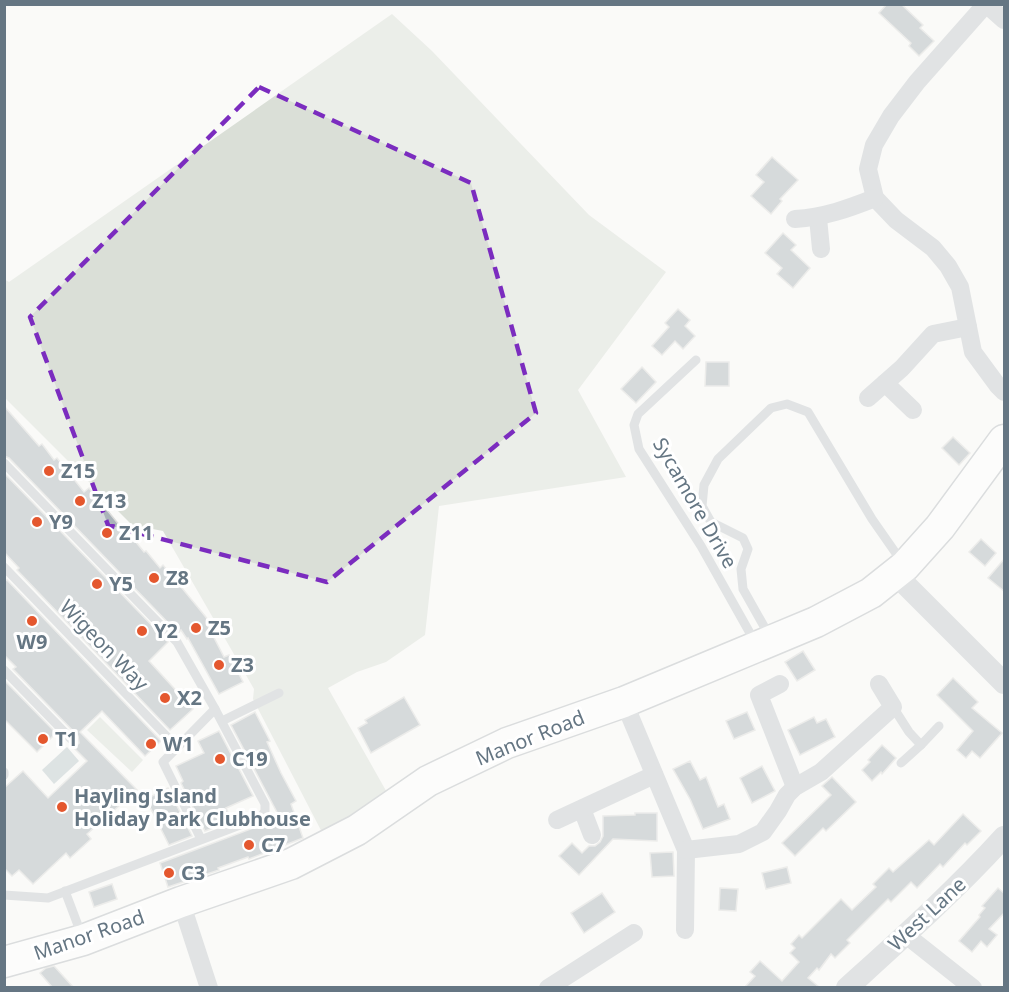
<svg xmlns="http://www.w3.org/2000/svg" width="1009" height="992" font-family="'Noto Sans',sans-serif">
	<rect width="100%" height="100%" fill="#fafaf8"/>
	<g fill="#dadfd7">
		<path d="M392,14L432,51L589,215L666,272L578,390L626,477L439,506L425,635L386,662L357,672L328,688L389,796L326,840L253,699L254,689L163,531L132,525L5,398L4,279L9,282Z"/>
		<path d="M100,717L143,760L132,772L87,730Z"/>
	</g>
	<path fill="#bbc7cb" d="M67,747L79,761L54,784L42,770Z"/>
	<g fill="#aab3b9" stroke="#dcdcda" stroke-width="1.5">
		<path d="M887,4H901L923,25L920,28L934,41L919,56L909,46L911,43L879,13Z"/>
		<path d="M772,157L798,180L780,199L782,201L771,214L751,196L764,182L756,175Z"/>
		<path d="M783,233L796,245L791,250L810,268L793,288L777,274L782,268L765,253Z"/>
		<path d="M678,309L690,320L685,326L695,336L683,349L675,341L662,355L652,346L669,327L665,323Z"/>
		<path d="M706,362H729V386H705Z"/>
		<path d="M642,367L656,382L636,403L621,389Z"/>
		<path d="M4,406L39,446L42,444L54,460L57,458L84,492L89,488L129,537L131,536L144,552L146,551L160,568L163,565L205,616L211,624L208,626L224,657L229,655L243,682L219,694L188,638L187,639L181,630L178,633L9,458L4,456Z"/>
		<path d="M953,437L970,453L959,465L942,448Z"/>
		<path d="M4,473L168,642L149,661L193,709L170,730L17,570L19,568L4,552Z"/>
		<path d="M981,539L996,553L985,566L969,552Z"/>
		<path d="M1005,558V592L988,578Z"/>
		<path d="M7,580L161,741L145,756L102,711L80,732L137,790L87,834L91,839L70,858L66,853L33,884L19,870L12,876L4,868V788L23,771L48,798L87,761L74,748L79,743L78,736L13,669L16,667L4,655V582Z"/>
		<path d="M803,651L815,670L797,681L785,662Z"/>
		<path d="M953,678L978,702L972,708L1002,733L980,758L972,751L966,758L957,750L973,731L937,695Z"/>
		<path d="M4,680L56,733L37,752L4,719Z"/>
		<path d="M404,697L420,725L371,753L358,728L367,723L365,720Z"/>
		<path d="M255,712L270,741L267,742L281,773L296,801L291,804L303,838L249,859L248,857L218,868L219,870L168,887L160,863L280,818L231,725Z"/>
		<path d="M747,712L755,730L734,739L726,721Z"/>
		<path d="M814,717L817,723L826,719L835,737L800,755L788,730Z"/>
		<path d="M219,731L253,796L226,808L232,821L205,831L181,783L183,781L176,766L204,753L198,741Z"/>
		<path d="M882,745L896,758L882,774L881,772L872,781L862,770L870,762L868,760Z"/>
		<path d="M690,761L700,780L706,777L718,807L724,804L730,819L703,829L690,799L673,769Z"/>
		<path d="M762,766L775,791L752,803L740,778Z"/>
		<path d="M832,777L856,802L826,831L823,828L795,856L782,843L831,795L822,786Z"/>
		<path d="M168,788L192,836L169,845L146,799Z"/>
		<path d="M635,813H657V841L613,839L579,875L559,856L572,843L582,853L589,846H595L600,842L603,836V816L635,815Z"/>
		<path d="M963,814L981,831L967,845L965,843L943,867L940,864L917,888L911,882L891,902L888,899L847,940L850,943L835,958L831,954L819,970L817,968L808,978L819,987H745L755,976L750,972L760,961L782,981L799,962L790,953L795,948L791,944L799,935L802,938L841,899L852,910L876,887L873,884L889,868L893,872L929,840L934,845Z"/>
		<path d="M673,852L674,876L652,877L650,853Z"/>
		<path d="M787,867L791,883L766,889L762,873Z"/>
		<path d="M112,884L117,899L94,907L89,892Z"/>
		<path d="M720,888L738,889L736,911L719,910Z"/>
		<path d="M998,888L1005,894V912L989,929L997,935L987,947L981,941L972,952L959,941L980,917L979,915L985,908L982,906Z"/>
		<path d="M602,893L615,912L584,933L571,913Z"/>
		<path d="M54,966L73,987H52L40,973L46,968Z"/>
	</g>
	<g fill="none" stroke-linecap="round" stroke-linejoin="round">
		<g stroke="#b5babe" stroke-width="33">
			<path id="primary" d="M4,962L83,940L181,902L291,864L357,830L428,781L507,743L624,702L816,622L871,593L905,566L940,527L1004,440"/>
		</g>
		<g stroke="#c3c8cc" stroke-width="9">
			<path d="M696,360L638,414L634,425L639,449L701,546L755,642"/>
			<path d="M4,463L177,642L215,709L265,804V811L261,817L48,898L4,895"/>
			<path d="M4,567L177,747"/>
			<path d="M770,637L743,589L741,569L748,549L743,538L711,522L702,506L704,485L718,459L771,408L787,404L808,412L872,519L902,562"/>
			<path d="M4,670L73,741"/>
			<path d="M893,707L909,732L921,745L901,763"/>
			<path d="M222,721L279,693"/>
			<path d="M921,745L939,726"/>
			<path d="M4,772V775"/>
			<path d="M201,839L163,762L215,709"/>
			<path d="M65,891L82,936"/>
		</g>
		<g stroke="#c3c8cc" stroke-width="18">
			<path d="M1004,20L986,4L917,82L891,116L874,145L868,169L875,198L896,220L933,248L948,266L960,287L973,352L998,386L1004,392"/>
			<path d="M818,218L821,249"/>
			<path d="M795,219C825,217 847,209 875,198"/>
			<path d="M885,383L913,410"/>
			<path d="M868,398L902,368L933,334L968,327"/>
			<path d="M780,684L759,695L795,787"/>
			<path d="M624,702L686,850L685,930"/>
			<path d="M582,809L592,835"/>
			<path d="M557,820L654,775"/>
			<path d="M686,850L739,844L763,832L778,811L787,795L795,787L821,772L893,707L879,684"/>
			<path d="M181,902L209,988"/>
			<path d="M906,935L973,988"/>
			<path d="M548,988L634,933"/>
		</g>
		<g stroke="#c3c8cc" stroke-width="22">
			<path d="M895,574L1004,683"/>
			<path d="M847,988C901,939 955,891 1004,837"/>
		</g>
		<use href="#primary" stroke="#fff" stroke-width="30"/>
	</g>
	<path d="M0 0H1009V992H0ZM259,87L471,183L536,413L327,582L108,525L30,317Z" fill="#fafaf8" fill-opacity=".55" fill-rule="evenodd"/>
	<path fill="none" stroke="#7b2cbf" stroke-width="4.5" stroke-dasharray="12 8" stroke-linejoin="round" d="M259,87L471,183L536,413L327,582L108,525L30,317Z"/>
	<g fill="#e4572e" stroke="#fff" stroke-width="2">
		<circle cx="49" cy="471" r="6"/>
		<circle cx="80" cy="501" r="6"/>
		<circle cx="37" cy="522" r="6"/>
		<circle cx="107" cy="533" r="6"/>
		<circle cx="154" cy="578" r="6"/>
		<circle cx="97" cy="584" r="6"/>
		<circle cx="32" cy="621" r="6"/>
		<circle cx="196" cy="628" r="6"/>
		<circle cx="142" cy="631" r="6"/>
		<circle cx="219" cy="665" r="6"/>
		<circle cx="165" cy="698" r="6"/>
		<circle cx="43" cy="739" r="6"/>
		<circle cx="151" cy="744" r="6"/>
		<circle cx="220" cy="759" r="6"/>
		<circle cx="62" cy="807" r="6"/>
		<circle cx="249" cy="845" r="6"/>
		<circle cx="169" cy="873" r="6"/>
	</g>
	<g text-anchor="middle" stroke-width="6" stroke-linejoin="round" paint-order="stroke">
		<g font-size="20" font-weight="bold" fill="#657683" stroke="#fff" text-anchor="start">
			<text x="61" y="478">Z15</text>
			<text x="92" y="508">Z13</text>
			<text x="49" y="529">Y9</text>
			<text x="119" y="540">Z11</text>
			<text x="166" y="585">Z8</text>
			<text x="109" y="591">Y5</text>
			<text x="208" y="635">Z5</text>
			<text x="154" y="638">Y2</text>
			<text x="32" y="649" text-anchor="middle">W9</text>
			<text x="231" y="672">Z3</text>
			<text x="177" y="705">X2</text>
			<text x="55" y="746">T1</text>
			<text x="163" y="751">W1</text>
			<text x="232" y="766">C19</text>
			<text x="74" y="803">Hayling Island<tspan x="74" dy="23">Holiday Park Clubhouse</tspan></text>
			<text x="261" y="852">C7</text>
			<text x="181" y="880">C3</text>
		</g>
		<g font-size="20" fill="#657683" stroke="#fff">
			<text transform="translate(695 503) rotate(60)" y="7">Sycamore Drive</text>
			<text transform="translate(104 645) rotate(46)" y="7">Wigeon Way</text>
			<text transform="translate(530 738) rotate(-22)" y="7">Manor Road</text>
			<text transform="translate(927 914) rotate(-43)" y="7">West Lane</text>
			<text transform="translate(89 935) rotate(-19)" y="7">Manor Road</text>
		</g>
	</g>
	<rect width="1009" height="992" fill="none" stroke="#657683" stroke-width="12"/>
</svg>
